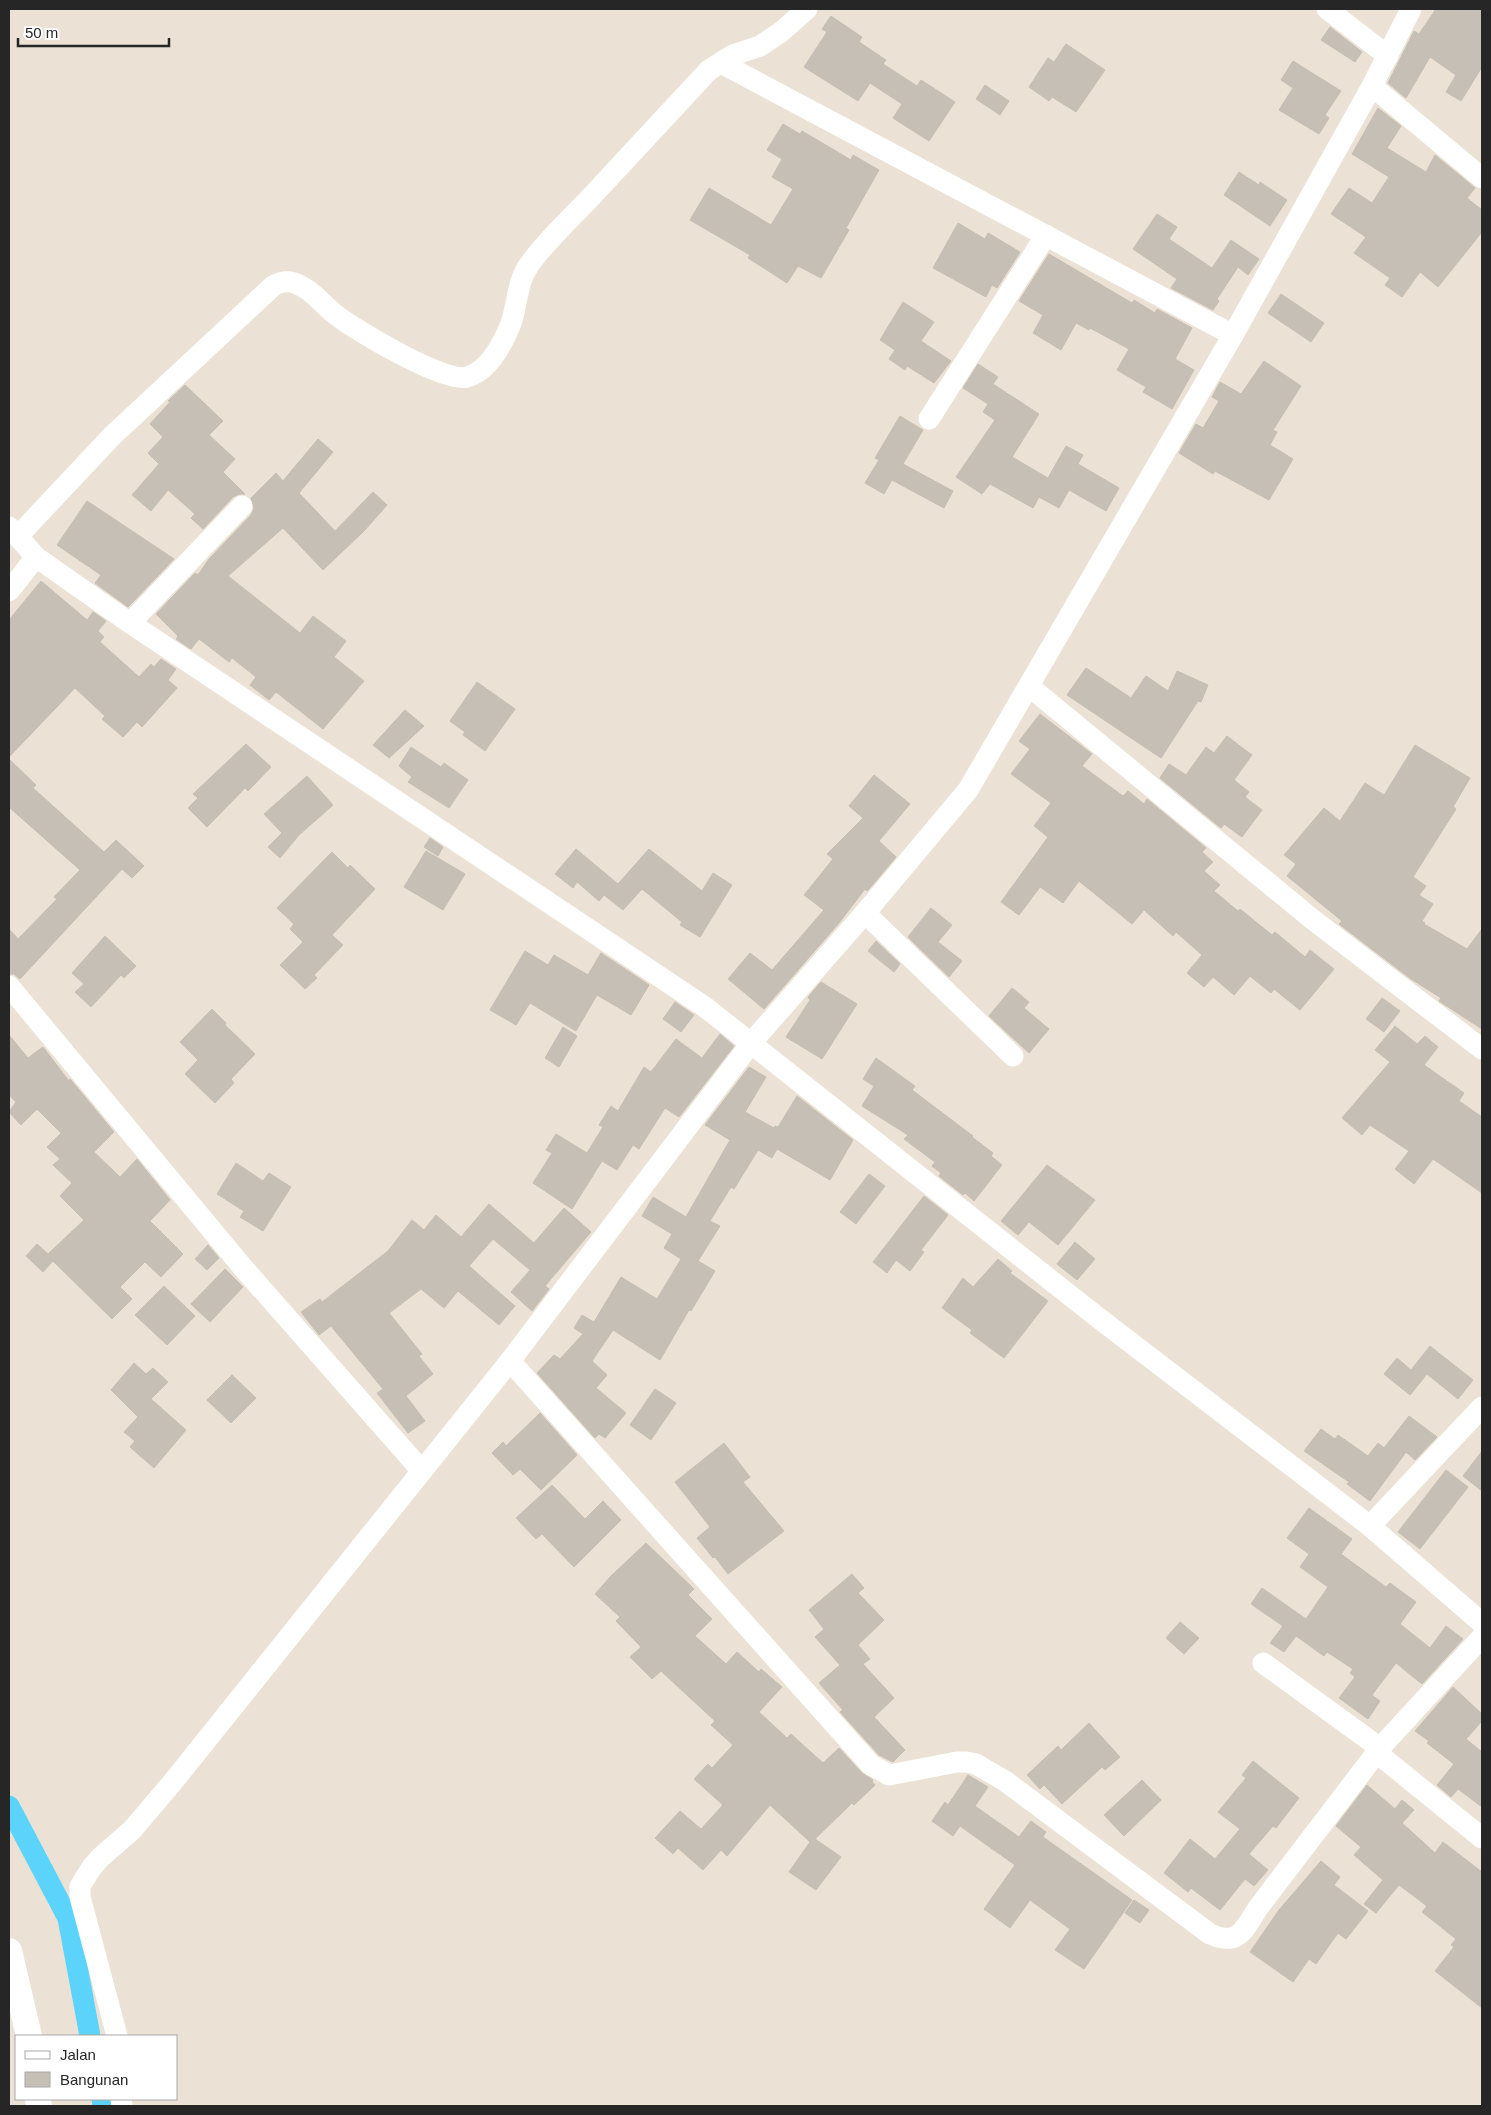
<svg xmlns="http://www.w3.org/2000/svg" width="1491" height="2115" font-family="Helvetica,sans-serif">
	<rect width="100%" height="100%" fill="#ebe2d5"/>
	<g fill="none" stroke-linecap="round" stroke-linejoin="round">
		<g stroke="#5bd3fb" stroke-width="21">
			<path d="M9,1806L68,1918L90,2036"/>
			<path d="M102,2099L103,2106"/>
		</g>
	</g>
	<g fill="#c6bfb6" stroke="#c6beb0">
		<path d="M1436,9H1482V67L1461,101L1446,92L1456,75L1430,57L1406,98L1388,83L1414,31L1419,34Z"/>
		<path d="M831,16L862,37L859,42L886,60L883,64L917,86L921,80L955,102L929,141L893,118L902,104L870,83L858,101L804,67L827,32L822,29Z"/>
		<path d="M1330,27L1362,52L1355,62L1321,40Z"/>
		<path d="M1066,44L1105,70L1076,112L1052,97L1049,101L1029,87L1048,58L1054,62Z"/>
		<path d="M1293,61L1341,91L1325,115L1329,118L1319,134L1279,110L1293,88L1281,80Z"/>
		<path d="M985,85L1009,101L1000,115L976,99Z"/>
		<path d="M1378,108L1401,126L1387,148L1426,172L1435,155L1475,188L1467,198L1482,210V232L1438,287L1420,272L1402,297L1385,285L1390,278L1354,253L1366,237L1331,214L1349,188L1372,203L1389,177L1352,154Z"/>
		<path d="M783,124L800,134L802,131L851,160L853,155L879,170L846,228L849,230L821,278L798,266L787,283L748,258L750,255L690,220L709,188L771,225L793,189L772,177L782,159L767,150Z"/>
		<path d="M1239,172L1259,185L1260,182L1287,200L1270,226L1224,195Z"/>
		<path d="M1157,214L1177,227L1169,239L1212,268L1231,240L1259,259L1248,275L1238,267L1217,299L1219,301L1213,310L1171,288L1177,279L1133,249Z"/>
		<path d="M958,223L985,239L988,233L1020,252L997,288L992,285L986,297L933,268Z"/>
		<path d="M1049,254L1132,303L1134,300L1155,313L1157,309L1192,328L1175,359L1194,370L1172,409L1143,392L1146,387L1117,370L1129,349L1090,328L1089,330L1076,323L1061,350L1033,333L1043,315L1019,301Z"/>
		<path d="M1281,294L1324,323L1311,342L1268,313Z"/>
		<path d="M903,302L934,322L921,341L951,361L934,383L907,366L905,370L889,359L895,350L880,340Z"/>
		<path d="M1264,361L1301,386L1273,430L1277,432L1270,445L1293,459L1269,500L1215,471L1213,474L1179,453L1196,424L1203,428L1219,401L1212,397L1220,382L1241,394Z"/>
		<path d="M978,364L998,377L993,384L1039,414L1012,457L1048,478L1066,446L1083,455L1078,464L1119,488L1106,511L1069,490L1059,508L1039,497L1033,508L990,484L982,494L956,477L995,420L983,412L988,404L963,388Z"/>
		<path d="M185,385L223,421L209,435L235,459L223,472L245,494H239L233,497L203,529L191,518L195,514L168,490L151,511L132,495L159,464L148,453L163,437L150,424L170,402L168,401Z"/>
		<path d="M900,416L923,430L903,464L953,491L944,508L892,480L884,494L865,483L879,460L875,458Z"/>
		<path d="M318,439L333,452L299,493L335,531L373,492L387,505L364,531L323,570L283,528L228,576L300,633L313,616L346,641L334,657L364,681L323,729L276,692L269,700L250,685L256,677L232,658L229,662L199,639L191,649L176,639L178,636L156,614L195,573L198,575L209,559L251,515L254,508L251,498L276,473L283,481Z"/>
		<path d="M87,501L174,559L128,607L95,583L101,575L57,545Z"/>
		<path d="M41,581L87,620L93,612L106,621L98,631L104,637L100,642L139,677L151,664L154,667L161,659L176,669L168,680L177,688L142,727L137,722L123,737L102,719L105,716L75,688L9,757V620Z"/>
		<path d="M1086,668L1131,698L1146,676L1168,691L1177,671L1208,685L1201,702L1198,701L1161,758L1067,695Z"/>
		<path d="M477,682L515,709L485,751L463,735L465,732L450,721Z"/>
		<path d="M405,710L424,726L389,758L373,745Z"/>
		<path d="M1040,714L1092,754L1082,766L1123,796L1128,791L1144,804L1147,799L1206,848L1202,852L1213,862L1204,871L1220,885L1214,891L1238,911L1240,909L1272,935L1275,932L1305,957L1310,950L1334,969L1300,1010L1274,989L1271,993L1250,976L1234,995L1213,977L1204,987L1187,973L1202,955L1176,932L1173,936L1144,910L1132,924L1079,881L1063,903L1040,887L1019,915L1001,902L1048,837L1034,826L1051,803L1011,774L1030,749L1019,741Z"/>
		<path d="M1227,736L1252,755L1234,780L1249,792L1245,797L1262,810L1242,837L1224,824L1221,828L1160,778L1169,764L1186,775L1206,747L1214,753Z"/>
		<path d="M246,744L271,767L248,791L245,788L207,827L188,808L198,798L193,794Z"/>
		<path d="M1415,745L1470,778L1453,807L1456,809L1413,877L1426,886L1419,895L1433,904L1422,921L1425,923L1424,924L1467,949L1482,929V1029L1439,1001L1441,998L1411,979L1339,924L1342,921L1287,876L1296,864L1284,855L1324,808L1340,821L1365,783L1384,795Z"/>
		<path d="M411,747L441,767L444,763L468,780L449,808L408,782L412,777L399,766Z"/>
		<path d="M9,759L36,785L33,788L104,852L116,840L144,866L132,878L122,869L20,979L14,974H9V929L18,939L57,899L54,897L80,870L9,807Z"/>
		<path d="M874,775L910,804L879,841L896,857L870,888L867,891L865,889L839,923L764,1009L728,979L750,953L772,970L824,910L804,895L833,859L827,854L863,818L849,806Z"/>
		<path d="M307,776L333,805L299,835L280,858L268,847L282,833L264,814Z"/>
		<path d="M430,838L443,847L438,856L424,847Z"/>
		<path d="M576,849L618,884L649,849L702,891L713,873L732,885L700,937L680,925L682,922L642,889L623,910L604,895L599,901L577,882L573,888L555,874Z"/>
		<path d="M426,851L465,874L443,910L404,887Z"/>
		<path d="M332,852L348,868L350,865L375,889L332,935L343,945L314,975L317,978L305,989L280,965L303,942L290,929L294,924L277,908Z"/>
		<path d="M931,908L952,925L938,942L962,961L949,977L908,937Z"/>
		<path d="M105,936L136,966L124,978L121,975L91,1007L75,992L84,984L72,973Z"/>
		<path d="M876,941L900,964L894,972L868,951Z"/>
		<path d="M525,951L548,965L554,955L588,975L601,953L649,985L631,1015L597,995L576,1031L530,1003L516,1025L490,1010Z"/>
		<path d="M821,982L857,1004L822,1059L786,1037L810,1000L808,997Z"/>
		<path d="M1012,988L1029,1002L1024,1008L1049,1029L1029,1053L989,1016Z"/>
		<path d="M1382,998L1400,1011L1384,1032L1366,1019Z"/>
		<path d="M675,1002L694,1015L681,1032L663,1019Z"/>
		<path d="M212,1009L226,1023L225,1025L255,1054L231,1079L234,1083L215,1103L185,1074L198,1060L180,1042Z"/>
		<path d="M1395,1026L1417,1044L1425,1036L1438,1047L1424,1065L1464,1093L1459,1101L1482,1117V1193L1433,1159L1414,1184L1395,1169L1409,1151L1370,1125L1362,1135L1342,1118L1390,1062L1375,1050Z"/>
		<path d="M563,1027L577,1036L559,1067L545,1058Z"/>
		<path d="M720,1034L734,1046L679,1117L665,1108L639,1149L633,1145L617,1170L602,1161L572,1209L533,1183L552,1153L546,1150L556,1134L587,1153L603,1127L599,1125L611,1106L618,1111L644,1067L651,1072L676,1039L702,1058Z"/>
		<path d="M9,1035L28,1058L43,1047L69,1081L70,1079L114,1132L94,1152L120,1177L137,1159L170,1200L150,1221L183,1254L161,1277L145,1262L120,1287L132,1299L112,1319L53,1261L43,1272L26,1256L37,1244L48,1254L84,1220L60,1196L72,1183L53,1165L60,1159L47,1147L61,1133L37,1109L21,1125L9,1112L16,1102L9,1095Z"/>
		<path d="M876,1058L915,1086L912,1090L973,1136L972,1137L993,1153L991,1156L1002,1165L974,1201L965,1193L963,1195L939,1176L941,1173L932,1166L935,1162L904,1139L908,1135L862,1106L874,1086L863,1079Z"/>
		<path d="M749,1067L766,1077L745,1112L774,1128L775,1126L778,1127L797,1096L853,1140L830,1180L777,1149L772,1158L758,1150L734,1189L731,1187L710,1221L720,1226L698,1261L715,1271L691,1311L689,1310L660,1360L613,1330L592,1361L607,1375L596,1388L626,1413L605,1438L599,1434L595,1438L537,1373L554,1355L560,1359L583,1334L574,1328L582,1315L594,1322L621,1277L657,1299L681,1259L664,1248L672,1234L642,1216L653,1197L686,1217L730,1140L705,1125Z"/>
		<path d="M236,1163L263,1181L269,1173L291,1187L263,1231L240,1217L244,1211L217,1194Z"/>
		<path d="M1047,1165L1095,1200L1058,1245L1029,1222L1018,1235L1001,1221Z"/>
		<path d="M869,1174L885,1186L856,1224L840,1212Z"/>
		<path d="M924,1196L948,1215L921,1250L924,1252L910,1271L896,1260L887,1273L873,1262Z"/>
		<path d="M489,1204L534,1243L564,1208L591,1232L545,1286L549,1289L532,1311L511,1292L530,1270L493,1239L469,1266L515,1306L499,1325L458,1291L444,1308L421,1289L389,1313L422,1354L419,1356L433,1374L406,1396L425,1421L408,1433L377,1393L383,1389L331,1326L319,1335L301,1312L320,1299L322,1302L388,1251L412,1220L424,1230L436,1215L461,1237Z"/>
		<path d="M1075,1242L1095,1259L1077,1280L1057,1264Z"/>
		<path d="M208,1245L219,1258L207,1270L195,1259Z"/>
		<path d="M998,1259L1012,1271L1010,1273L1048,1301L1004,1358L970,1333L972,1330L942,1308L963,1278L973,1287Z"/>
		<path d="M225,1269L243,1287L210,1322L191,1304Z"/>
		<path d="M164,1286L195,1316L167,1345L135,1315Z"/>
		<path d="M1430,1346L1473,1380L1458,1399L1427,1374L1410,1395L1384,1374L1397,1358L1411,1370Z"/>
		<path d="M134,1363L146,1374L153,1368L168,1382L151,1399L186,1430L154,1468L130,1447L135,1441L124,1432L138,1417L111,1390Z"/>
		<path d="M232,1375L256,1398L231,1423L207,1400Z"/>
		<path d="M655,1389L676,1403L651,1440L630,1425Z"/>
		<path d="M540,1413L577,1455L541,1490L520,1469L513,1475L492,1453L503,1442L506,1446Z"/>
		<path d="M1409,1416L1437,1437L1415,1460L1406,1452L1370,1501L1347,1484L1349,1482L1304,1451L1321,1429L1335,1439L1338,1435L1368,1456L1378,1443L1384,1448Z"/>
		<path d="M724,1443L750,1477L743,1482L784,1531L728,1574L715,1557L713,1558L697,1538L710,1527L675,1482Z"/>
		<path d="M1482,1451V1491L1463,1476Z"/>
		<path d="M1446,1470L1468,1487L1420,1549L1398,1532Z"/>
		<path d="M552,1485L585,1519L603,1501L621,1520L574,1567L542,1534L536,1539L516,1518Z"/>
		<path d="M1309,1508L1352,1539L1341,1554L1386,1587L1390,1583L1416,1602L1400,1624L1430,1648L1446,1626L1463,1639L1422,1684L1396,1663L1372,1695L1380,1701L1368,1719L1339,1698L1355,1677L1350,1673L1353,1669L1327,1652L1324,1656L1296,1636L1284,1652L1270,1643L1283,1626L1251,1604L1262,1588L1306,1619L1328,1587L1300,1567L1309,1554L1287,1538Z"/>
		<path d="M646,1543L694,1589L688,1595L712,1619L695,1636L726,1664L737,1652L759,1672L761,1669L782,1687L759,1712L787,1738L791,1734L823,1763L839,1748L862,1773L873,1780L872,1782L875,1785L854,1805L852,1803L815,1839L841,1857L816,1890L789,1872L810,1842L770,1805L727,1856L721,1850L703,1870L678,1848L673,1854L655,1838L680,1811L701,1829L723,1805L694,1779L708,1764L712,1768L733,1745L711,1725L715,1721L661,1671L652,1679L630,1657L641,1647L616,1621L620,1617L595,1594L611,1576Z"/>
		<path d="M852,1574L864,1588L858,1593L884,1620L858,1645L870,1659L863,1664L894,1698L874,1717L905,1750L893,1762L879,1755L840,1712L843,1710L819,1683L840,1665L815,1637L824,1629L809,1610Z"/>
		<path d="M1180,1622L1199,1638L1184,1654L1166,1638Z"/>
		<path d="M1453,1687L1482,1714V1721L1466,1739L1482,1752V1807L1458,1789L1451,1797L1437,1785L1454,1764L1427,1743L1429,1741L1415,1731Z"/>
		<path d="M1089,1723L1120,1757L1105,1770L1102,1767L1062,1804L1044,1785L1040,1789L1027,1775L1058,1746L1061,1750Z"/>
		<path d="M1253,1761L1299,1798L1276,1828L1273,1826L1249,1854L1268,1870L1254,1886L1245,1879L1220,1910L1191,1888L1188,1892L1164,1873L1190,1839L1215,1859L1240,1829L1218,1812L1246,1778L1242,1775Z"/>
		<path d="M968,1775L988,1787L975,1806L1019,1837L1031,1821L1046,1832L1043,1837L1132,1900L1084,1969L1055,1950L1070,1929L1030,1900L1010,1928L984,1909L1015,1865L960,1826L953,1836L932,1821L945,1802L948,1805Z"/>
		<path d="M1142,1780L1161,1800L1124,1836L1104,1815Z"/>
		<path d="M1367,1785L1395,1809L1402,1800L1414,1810L1402,1823L1435,1853L1443,1842L1482,1872V2008L1435,1971L1454,1947L1451,1945L1456,1939L1422,1912L1427,1906L1399,1885L1376,1913L1364,1904L1383,1880L1354,1855L1361,1847L1336,1826Z"/>
		<path d="M1321,1861L1340,1877L1334,1885L1368,1911L1346,1939L1338,1933L1316,1964L1309,1959L1293,1982L1250,1952L1279,1910Z"/>
		<path d="M1134,1900L1149,1910L1140,1923L1125,1913Z"/>
	</g>
	<g fill="none" stroke-linecap="round" stroke-linejoin="round">
		<g stroke="#fff" stroke-width="21">
			<path d="M1327,9L1388,56"/>
			<path d="M721,63L1233,335"/>
			<path d="M1372,86L1482,178"/>
			<path d="M929,419L1046,235"/>
			<path d="M9,527L36,557L130,623L705,1007L1096,1316L1370,1526L1482,1623"/>
			<path d="M18,536L112,436L273,286C283,280 291,280 301,286C314,292 324,306 336,315C355,330 446,384 467,377C488,371 502,345 510,326C518,306 516,283 529,265C544,243 571,218 590,198C630,155 669,113 709,70L733,55L760,46L781,32L807,9"/>
			<path d="M9,591L36,557"/>
			<path d="M130,623L242,506"/>
			<path d="M1030,687L1312,919L1482,1049"/>
			<path d="M865,913L1013,1056"/>
			<path d="M9,986L245,1270L422,1471"/>
			<path d="M510,1361L871,1765L889,1775L957,1762H966L976,1764L1005,1781L1210,1934C1239,1947 1244,1929 1258,1908L1380,1748L1482,1637"/>
			<path d="M1370,1526L1482,1407"/>
			<path d="M1263,1663L1380,1748"/>
			<path d="M1377,1753L1482,1838"/>
			<path d="M117,2036L80,1897V1886L92,1867L101,1857L132,1830L172,1783L510,1361L752,1042L865,913L968,790L1233,335L1372,86L1411,9"/>
			<path d="M121,2099L122,2106"/>
		</g>
		<g stroke="#fff" stroke-width="26">
			<path d="M9,1951L29,2036"/>
			<path d="M38,2099L39,2106"/>
		</g>
	</g>
	<rect width="1491" height="2115" fill="none" stroke="#262626" stroke-width="20"/>
	<rect x="15" y="2035" width="162" height="65" fill="#ffffff" stroke="#a8a8a8"/>
	<rect x="25" y="2051" width="25" height="8" fill="#ffffff" stroke="#a8a8a8"/>
	<text x="60" y="2060" font-size="15" fill="#262626">Jalan</text>
	<rect x="25" y="2072" width="25" height="15" fill="#c6bfb6" stroke="#a8a8a8"/>
	<text x="60" y="2085" font-size="15" fill="#262626">Bangunan</text>
	<path d="M18 38v8h151v-8" fill="none" stroke="#262626" stroke-width="2.5"/>
	<text x="25" y="38" font-size="15" fill="#262626" stroke="#ffffff" stroke-width="4" paint-order="stroke">50 m</text>
</svg>
